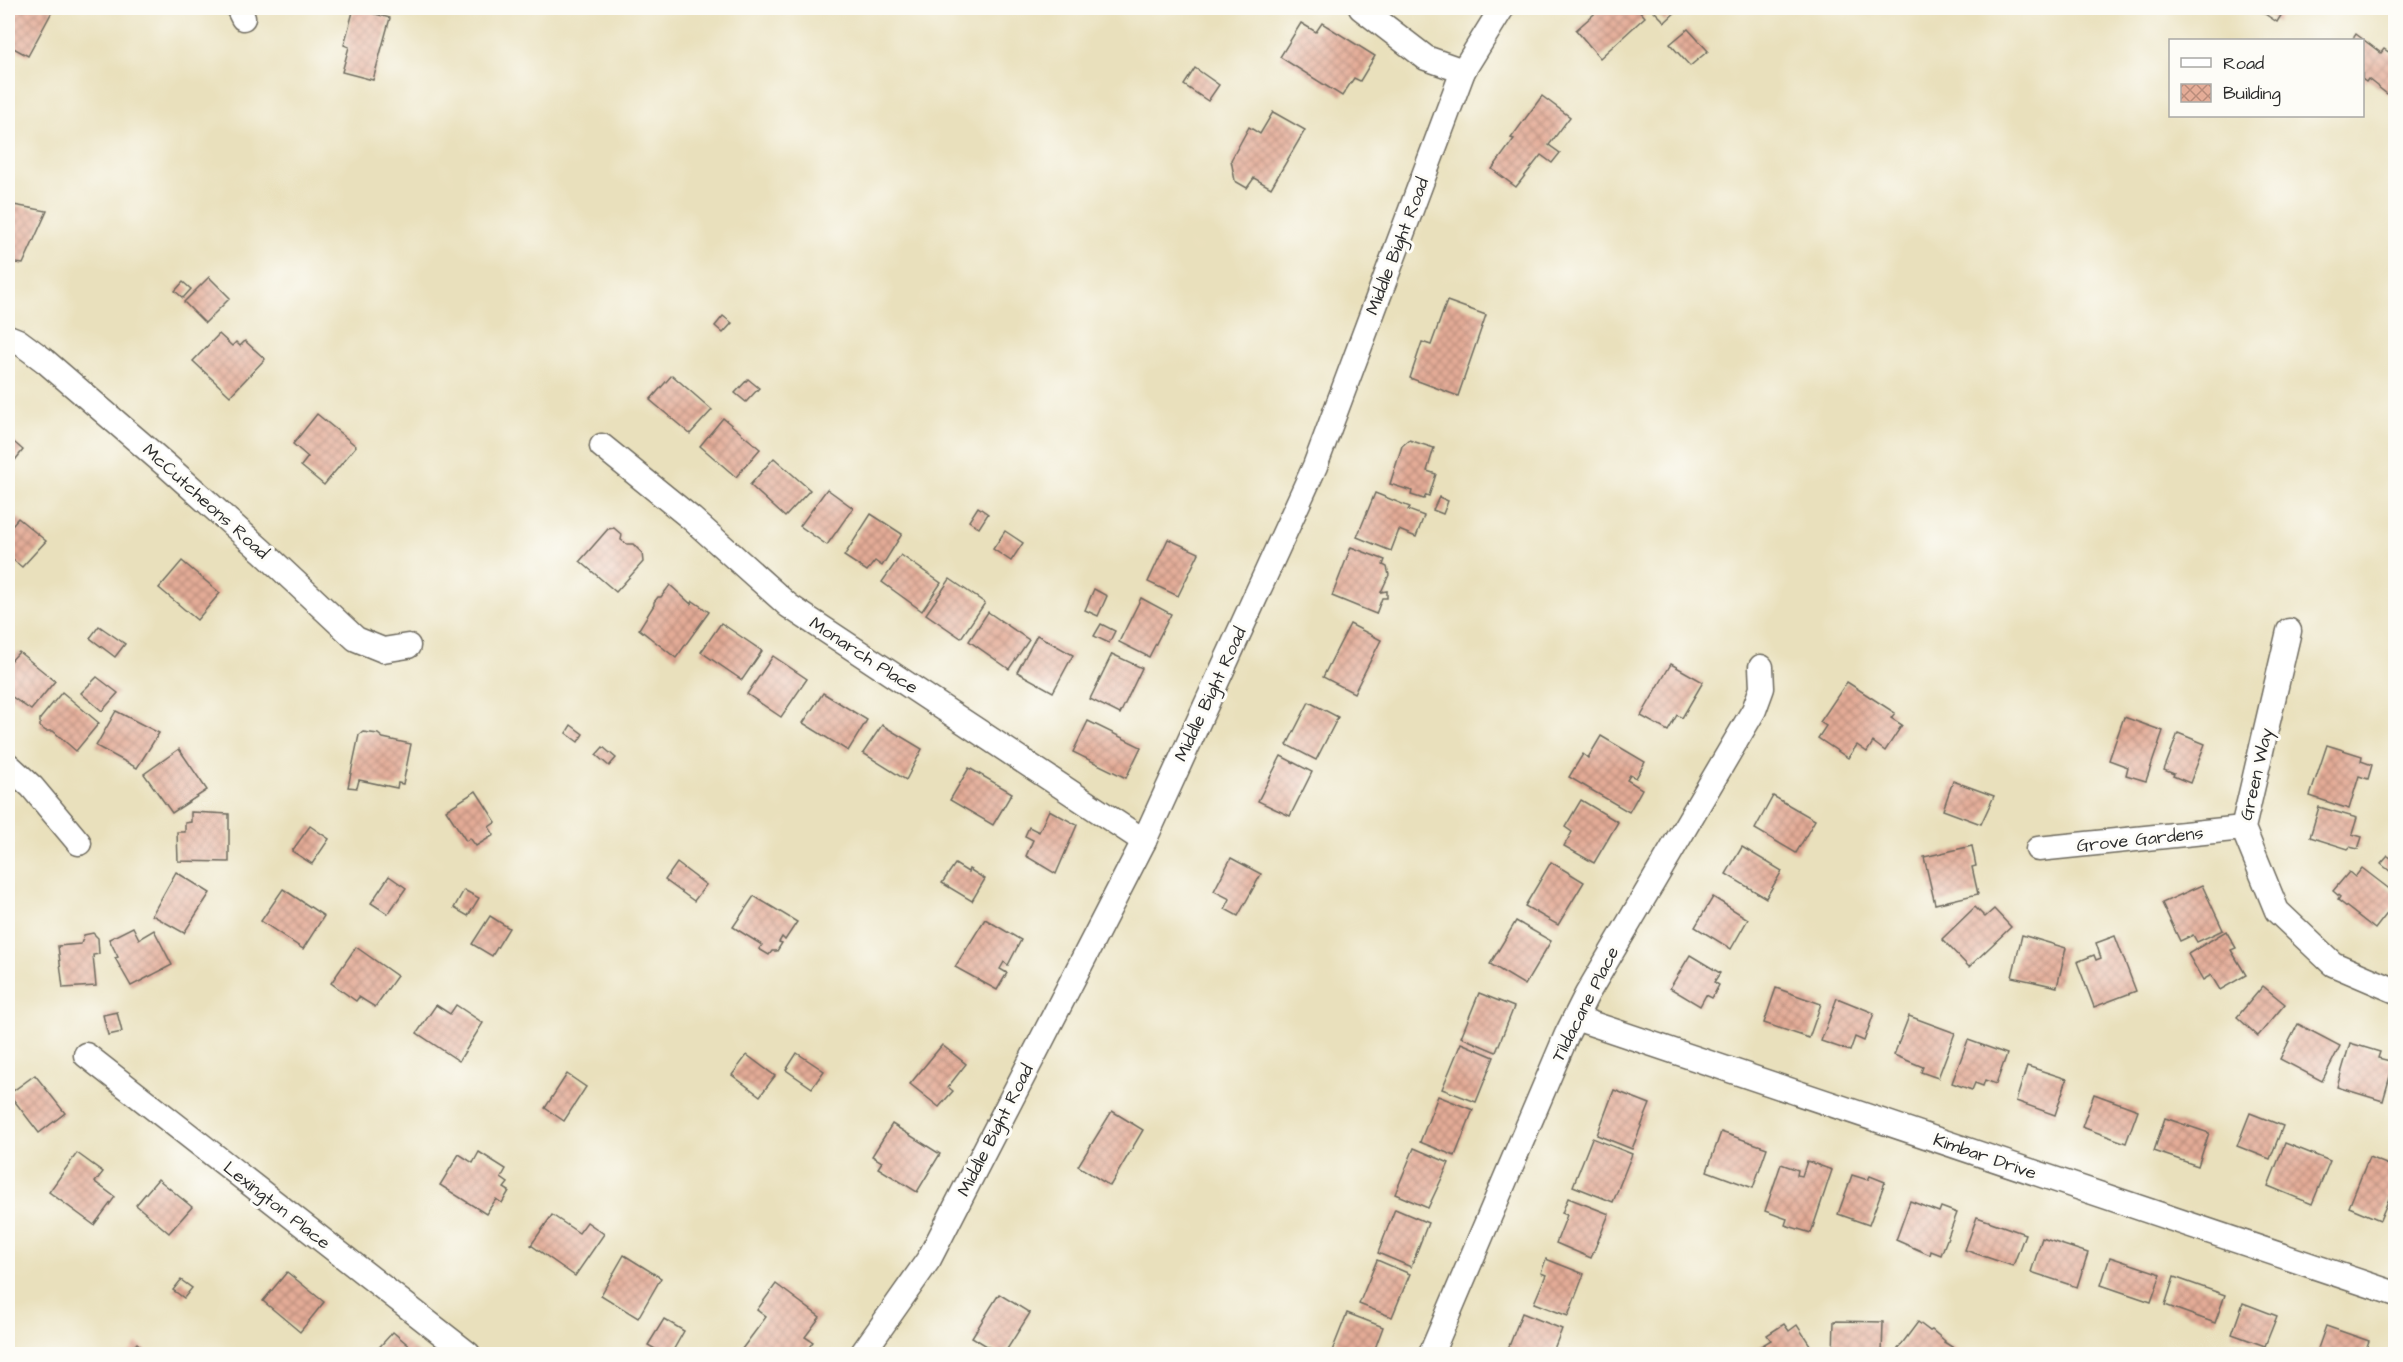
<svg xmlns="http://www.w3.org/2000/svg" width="2403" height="1362" font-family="'Architects Daughter',sans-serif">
	<defs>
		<pattern id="building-cross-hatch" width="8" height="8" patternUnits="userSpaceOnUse" patternTransform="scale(1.5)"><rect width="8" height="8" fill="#e4ac97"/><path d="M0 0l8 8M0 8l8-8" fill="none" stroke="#b98c7b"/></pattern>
	</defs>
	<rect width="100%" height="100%" fill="#fdfcf7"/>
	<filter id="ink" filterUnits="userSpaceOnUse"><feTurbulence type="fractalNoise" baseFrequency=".0167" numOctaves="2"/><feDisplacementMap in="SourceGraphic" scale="12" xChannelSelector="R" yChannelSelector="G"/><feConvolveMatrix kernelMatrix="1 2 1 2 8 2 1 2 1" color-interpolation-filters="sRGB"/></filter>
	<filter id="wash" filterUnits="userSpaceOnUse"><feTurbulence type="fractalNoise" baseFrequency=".008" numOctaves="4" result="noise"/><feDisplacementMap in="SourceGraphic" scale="24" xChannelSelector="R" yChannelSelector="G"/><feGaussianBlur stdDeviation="1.35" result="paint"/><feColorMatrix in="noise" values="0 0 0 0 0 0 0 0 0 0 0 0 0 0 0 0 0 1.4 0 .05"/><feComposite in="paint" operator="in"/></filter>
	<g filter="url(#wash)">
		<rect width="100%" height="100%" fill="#e9e0bc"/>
		<g id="blocks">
			<g fill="url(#building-cross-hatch)">
				<path d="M8,8H54L28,56L8,45Z"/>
				<path d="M354,8L390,18L373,80L342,72L349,47L344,45Z"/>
				<path d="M1601,8H1637L1645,17L1600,58L1576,30Z"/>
				<path d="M1651,8H1680L1665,22Z"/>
				<path d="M2256,8H2283L2285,9L2277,22Z"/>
				<path d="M1301,23L1316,32L1322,23L1375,56L1360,81L1354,78L1342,96L1280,57Z"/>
				<path d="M1688,29L1708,51L1690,66L1670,44Z"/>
				<path d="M2356,34L2381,53L2384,49L2396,57V83L2387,94L2368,79L2366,82L2362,79V40H2352Z"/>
				<path d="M1195,68L1219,85L1208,101L1184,85Z"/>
				<path d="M1542,96L1570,117L1549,145L1560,153L1552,163L1541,155L1516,187L1492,169L1514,139L1511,138Z"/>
				<path d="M1273,112L1305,130L1271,188L1254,178L1247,188L1235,181L1231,160L1249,127L1260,134Z"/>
				<path d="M8,204L47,211L23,264L8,262Z"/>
				<path d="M209,277L230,298L205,323L184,302Z"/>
				<path d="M183,282L191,289L183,298L175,291Z"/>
				<path d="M1447,301L1486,315L1458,396L1410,378L1422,342L1431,345Z"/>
				<path d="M723,316L732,323L723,333L715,326Z"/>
				<path d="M219,334L232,346L236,342L240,346L245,341L265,359L230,396L193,361Z"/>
				<path d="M672,375L712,410L690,434L650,400Z"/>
				<path d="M748,379L759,388L746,402L735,393Z"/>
				<path d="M317,414L356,446L324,485L301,466L308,457L293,444Z"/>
				<path d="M723,418L760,449L736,477L700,446Z"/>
				<path d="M8,437L23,450L8,469Z"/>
				<path d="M1409,440L1434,448L1427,471L1436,474L1429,496L1426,495L1424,499L1411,495L1412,491L1390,484L1402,446Z"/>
				<path d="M774,458L810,490L785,517L750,485Z"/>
				<path d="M827,489L853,508L827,545L800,526Z"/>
				<path d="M1375,493L1410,507L1408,510L1424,516L1416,537L1399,530L1391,551L1357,537Z"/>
				<path d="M1439,497L1448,501L1443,514L1433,510Z"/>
				<path d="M978,507L988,514L979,528L969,521Z"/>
				<path d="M871,514L902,534L882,566L875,561L867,571L844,556Z"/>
				<path d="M18,518L46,541L22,567L8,556V530Z"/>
				<path d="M614,528L622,535L621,540L627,544H633L642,553L643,562L616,592L580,561L608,529Z"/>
				<path d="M1005,531L1023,543L1011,561L993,549Z"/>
				<path d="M1168,539L1199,553L1178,596L1148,582Z"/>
				<path d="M1351,547L1385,560L1383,565L1387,567L1389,575L1381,592L1387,591V598H1382L1376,614L1332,596Z"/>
				<path d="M901,555L941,583L922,611L882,582Z"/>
				<path d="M182,561L220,593L197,620L159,588Z"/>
				<path d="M950,579L985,603L961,638L926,614Z"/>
				<path d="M670,585L691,604L693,601L709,612L676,658L639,629L654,605V602L658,597H661Z"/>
				<path d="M1094,589L1107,596L1098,616L1085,610Z"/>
				<path d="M1141,598L1171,614L1149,657L1119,642Z"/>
				<path d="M988,612L1029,640L1009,669L969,641Z"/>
				<path d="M721,623L762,651L742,680L701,652Z"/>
				<path d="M1101,624L1115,631L1109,643L1094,636Z"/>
				<path d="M1350,624L1381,640L1354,693L1323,677Z"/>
				<path d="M99,626L125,644L115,657L90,638Z"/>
				<path d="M1037,635L1073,655L1053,692L1017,672Z"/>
				<path d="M19,652L55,681L31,710L8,694L10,691L8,689V664Z"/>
				<path d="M1112,654L1142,668L1120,714L1090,699Z"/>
				<path d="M773,656L807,679L781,717L747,694Z"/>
				<path d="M1671,664L1703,682L1682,718L1677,715L1668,731L1641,716Z"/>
				<path d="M97,677L118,693L102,711L81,693Z"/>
				<path d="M1847,682L1895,713L1891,718L1902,725L1885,751L1873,742L1867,752L1857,745L1848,758L1818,738L1826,726L1820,722Z"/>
				<path d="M62,692L99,723L76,751L53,731H46L40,727V719Z"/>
				<path d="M823,693L867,720L848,751L803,723Z"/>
				<path d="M1309,702L1338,717L1316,760L1287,745Z"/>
				<path d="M116,711L159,733L137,768L96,746Z"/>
				<path d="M2124,717L2163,731L2146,781L2126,775L2128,767L2109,760Z"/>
				<path d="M1088,721L1141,747L1126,778L1073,752Z"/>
				<path d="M571,725L583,734L578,742L566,733Z"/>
				<path d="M882,725L922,749L906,780L863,753Z"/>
				<path d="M363,732L378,734L383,738L411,744L403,784L398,783L397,788L359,780L357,788L348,787L359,735Z"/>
				<path d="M2178,733L2205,744L2190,783L2173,776L2174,774L2164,770Z"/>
				<path d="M1601,736L1645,762L1636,778L1630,775L1627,780L1642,789L1629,812L1569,777L1583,754L1588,758Z"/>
				<path d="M2327,745L2362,756L2361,761L2372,765L2368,779L2359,776L2349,809L2310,796Z"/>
				<path d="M603,747L616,758L609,766L596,755Z"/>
				<path d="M179,749L207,790L172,813L144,774Z"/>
				<path d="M1281,756L1312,772L1290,816L1258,801Z"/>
				<path d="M969,768L1012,793L993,825L950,800Z"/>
				<path d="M1953,781L1994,796L1981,824L1943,810Z"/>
				<path d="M476,791L496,822L489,827L494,835L476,846L470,838L466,841L446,810Z"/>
				<path d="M1773,796L1815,820L1796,853L1755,829Z"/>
				<path d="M1581,800L1618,822L1594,863L1564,846L1572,832L1565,827Z"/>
				<path d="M2319,807L2357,818L2352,834L2362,837L2358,849L2350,847L2348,849L2310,837Z"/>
				<path d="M1049,810L1077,825L1056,874L1026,856L1033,840L1025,836L1029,827L1039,832Z"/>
				<path d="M191,812L229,814V862L178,861L177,832H185V823L191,822Z"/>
				<path d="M310,826L329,839L312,864L292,851Z"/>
				<path d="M1972,846L1976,866L1972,867L1978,894L1935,904L1924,857Z"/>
				<path d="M1742,847L1782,871L1766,898L1726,874Z"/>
				<path d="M2388,856L2396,862V876L2381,864Z"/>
				<path d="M1231,858L1261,874L1238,916L1225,909L1230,899L1214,891Z"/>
				<path d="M1551,862L1584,882L1558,925L1525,906Z"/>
				<path d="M677,863L706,885L694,901L665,880Z"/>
				<path d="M955,864L968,872L969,869L985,879L972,901L942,883Z"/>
				<path d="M2362,868L2396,894V902L2375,929L2338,900L2340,897L2333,891L2349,872L2355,877Z"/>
				<path d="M176,872L210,893L184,933L152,915Z"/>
				<path d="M389,876L406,888L388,914L371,903Z"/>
				<path d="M2202,885L2223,930L2197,942L2193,935L2180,941L2162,903Z"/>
				<path d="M283,889L324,916L303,949L261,921Z"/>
				<path d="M464,890L479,898L468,916L454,908Z"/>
				<path d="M754,896L797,922L785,940L782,937L779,942L782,943L777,951H772L769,955L759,949L762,945L733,927Z"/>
				<path d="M1713,897L1748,919L1731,949L1695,927Z"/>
				<path d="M1975,907L1985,917L1994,909L2011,927L1969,967L1942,939Z"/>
				<path d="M490,916L509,928L492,956L472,944Z"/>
				<path d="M985,919L1021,940L1008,965L1004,962L1000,969L1007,973L997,990L955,967Z"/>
				<path d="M1516,921L1551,941L1525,985L1490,964Z"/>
				<path d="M133,927L139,939L154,930L172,965L131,986L115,958L118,957L109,939Z"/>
				<path d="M2226,931L2236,948L2231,950L2246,975L2220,990L2211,975L2203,980L2188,954Z"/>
				<path d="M93,933L98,938L99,954L93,955L96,986L63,988L58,946L81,944L84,935Z"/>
				<path d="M2022,935L2066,948L2057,987L2012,977Z"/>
				<path d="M2115,936L2136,991L2094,1007L2077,962L2094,955L2096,960L2101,958L2096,943Z"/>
				<path d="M356,947L397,976L375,1007L359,997L356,1001L331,983Z"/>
				<path d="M1690,955L1720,973L1714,982L1719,985L1712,998L1706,995L1700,1006L1670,988Z"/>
				<path d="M2263,986L2285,1004L2258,1036L2237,1017Z"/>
				<path d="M1776,988L1821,1004L1809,1038L1764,1023Z"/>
				<path d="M1479,993L1514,1007L1496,1052L1461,1037Z"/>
				<path d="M1837,998L1874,1013L1864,1041L1855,1037L1850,1051L1821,1041Z"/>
				<path d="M436,1005L450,1014L456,1005L483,1023L459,1061L417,1033Z"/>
				<path d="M117,1012L122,1032L108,1035L103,1015Z"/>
				<path d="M1909,1016L1955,1033L1938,1078L1921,1072L1923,1067L1894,1055Z"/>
				<path d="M2298,1024L2340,1046L2322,1081L2280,1059Z"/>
				<path d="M1968,1040L2007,1054L1996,1084L1985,1080L1983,1086L1975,1083L1972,1090L1952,1083Z"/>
				<path d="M1461,1043L1494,1057L1476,1102L1442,1089Z"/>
				<path d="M2350,1043L2380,1052L2378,1058L2394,1062L2383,1101L2337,1087Z"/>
				<path d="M942,1045L966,1064L948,1087L953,1091L939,1107L910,1084Z"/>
				<path d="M797,1053L824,1071L812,1088L786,1070Z"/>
				<path d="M747,1055L775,1076L760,1096L732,1075Z"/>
				<path d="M2027,1066L2067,1079L2055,1115L2016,1101Z"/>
				<path d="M567,1074L586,1087L564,1121L545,1108Z"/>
				<path d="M35,1075L65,1113L39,1133L9,1094Z"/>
				<path d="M1614,1090L1650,1104L1632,1149L1597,1135Z"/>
				<path d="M2094,1094L2138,1110L2126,1143L2082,1127Z"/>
				<path d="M1438,1096L1473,1110L1455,1156L1420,1142Z"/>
				<path d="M1112,1111L1143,1130L1110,1186L1078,1166Z"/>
				<path d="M2250,1113L2283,1126L2270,1159L2237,1146Z"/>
				<path d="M2165,1118L2209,1133L2198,1166L2154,1151Z"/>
				<path d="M892,1124L940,1154L917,1192L878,1168L882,1162L872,1156Z"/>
				<path d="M1721,1132L1767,1148L1753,1188L1707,1171Z"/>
				<path d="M1592,1138L1632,1154L1613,1202L1573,1186Z"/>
				<path d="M2285,1143L2330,1161L2312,1204L2268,1186Z"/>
				<path d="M1414,1148L1449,1163L1428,1208L1395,1194Z"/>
				<path d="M479,1152L506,1169L501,1178L508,1183L504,1188L509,1191L502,1203L496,1199L486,1214L440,1185L459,1154L473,1163Z"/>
				<path d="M77,1153L103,1172L95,1182L115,1197L94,1225L49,1192Z"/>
				<path d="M2369,1157L2396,1168V1182L2380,1220L2349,1207Z"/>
				<path d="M1807,1161L1832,1170L1811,1233L1785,1225L1787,1219L1765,1211L1781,1164L1798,1170L1797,1175L1802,1176Z"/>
				<path d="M1852,1175L1868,1180L1870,1176L1885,1182L1869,1225L1838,1214Z"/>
				<path d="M158,1179L192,1207L169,1233L136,1205Z"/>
				<path d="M1568,1198L1609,1214L1591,1258L1556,1243L1567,1215L1562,1213Z"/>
				<path d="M1910,1201L1939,1212L1941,1207L1957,1213L1941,1255L1931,1251L1930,1255L1896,1240Z"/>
				<path d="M1395,1209L1428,1223L1411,1267L1378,1253Z"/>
				<path d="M552,1215L579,1233L587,1222L604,1234L575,1276L531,1245Z"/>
				<path d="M1977,1217L2025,1234L2013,1266L1965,1250Z"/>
				<path d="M2042,1238L2088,1253L2077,1287L2031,1272Z"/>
				<path d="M624,1255L661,1278L638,1318L601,1295Z"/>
				<path d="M2110,1257L2161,1274L2151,1302L2101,1285Z"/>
				<path d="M1546,1259L1584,1274L1568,1316L1534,1303L1546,1275L1541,1273Z"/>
				<path d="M1377,1260L1410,1274L1392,1317L1359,1304Z"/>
				<path d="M287,1272L324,1302L300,1332L263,1301Z"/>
				<path d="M2174,1277L2225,1295L2215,1323L2165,1305Z"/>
				<path d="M181,1280L192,1288L184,1298L173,1290Z"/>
				<path d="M776,1284L820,1317L805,1337L813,1342L804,1354H748L742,1349L766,1317L757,1310Z"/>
				<path d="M999,1294L1030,1313L1004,1354H1000L972,1337Z"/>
				<path d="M2243,1303L2277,1316L2265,1346L2232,1334Z"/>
				<path d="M1347,1313L1383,1327L1373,1354H1341L1332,1351Z"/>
				<path d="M1522,1313L1562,1329L1552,1354H1506Z"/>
				<path d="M664,1319L684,1331L671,1354H664L648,1345Z"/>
				<path d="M1834,1321L1883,1322L1882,1354H1833Z"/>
				<path d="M1918,1322L1930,1331L1932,1330L1945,1341L1944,1342L1963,1354H1896L1895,1353Z"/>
				<path d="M1784,1324L1789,1331L1797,1325L1816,1354H1748L1771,1340L1767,1335Z"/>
				<path d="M2326,1326L2369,1341L2364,1354H2316Z"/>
				<path d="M393,1332L419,1354H373Z"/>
				<path d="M137,1343L151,1354H128Z"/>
			</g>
		</g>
	</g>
	<g filter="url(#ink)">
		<use href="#blocks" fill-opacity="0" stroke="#6e6a5e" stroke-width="1.5"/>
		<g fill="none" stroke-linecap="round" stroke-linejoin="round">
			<g stroke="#6e6a5e" stroke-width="27">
				<g id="minor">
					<path d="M238,8L243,18"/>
					<path d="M1361,8L1426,58L1463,71"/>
					<path d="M8,337L18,341L45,361L167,466L262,551L356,639L383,650L408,646"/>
					<path d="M602,446L692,519L789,606L1144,841"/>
					<path d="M2289,631L2243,828L2277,911L2333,964L2396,991"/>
					<path d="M8,765L32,787L79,843"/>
					<path d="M2038,849L2243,828"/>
					<path d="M1575,1018L2396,1294"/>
					<path d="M86,1055L468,1354"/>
					<path d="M862,1354L929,1259L1144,841L1315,466L1463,71L1502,8"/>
					<path d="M1431,1354L1567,1034L1587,994L1754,710L1762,688L1761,667"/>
				</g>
			</g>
			<use href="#minor" stroke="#fff" stroke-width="24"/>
		</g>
	</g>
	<g text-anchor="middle" stroke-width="6" stroke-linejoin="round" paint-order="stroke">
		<g font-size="18" fill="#2b2b2b" stroke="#fdfcf7">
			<text transform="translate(1397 246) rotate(-69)" y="6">Middle Bight Road</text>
			<text transform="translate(206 501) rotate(42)" y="6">McCutcheons Road</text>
			<text transform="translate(864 655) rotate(33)" y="6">Monarch Place</text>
			<text transform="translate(1210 694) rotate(-65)" y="6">Middle Bight Road</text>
			<text transform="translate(2256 774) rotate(-77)" y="6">Green Way</text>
			<text transform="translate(2140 839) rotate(-6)" y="6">Grove Gardens</text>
			<text transform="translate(1585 1004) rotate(-63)" y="6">Tildacane Place</text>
			<text transform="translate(995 1130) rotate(-63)" y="6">Middle Bight Road</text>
			<text transform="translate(1985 1156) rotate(19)" y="6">Kimbar Drive</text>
			<text transform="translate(277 1205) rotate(38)" y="6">Lexington Place</text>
		</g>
	</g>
	<rect width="2403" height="1362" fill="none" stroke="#fdfcf7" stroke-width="30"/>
	<rect x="2169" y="39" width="195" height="78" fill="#fdfcf7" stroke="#a9a8a5" stroke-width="1.5"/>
	<rect x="2181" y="58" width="30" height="9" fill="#ffffff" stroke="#a9a8a5" stroke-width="1.5"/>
	<text x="2223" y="69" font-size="18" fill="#2b2b2b">Road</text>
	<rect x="2181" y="84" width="30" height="18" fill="url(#building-cross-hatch)" stroke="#a9a8a5" stroke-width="1.5"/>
	<text x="2223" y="99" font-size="18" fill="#2b2b2b">Building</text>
</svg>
